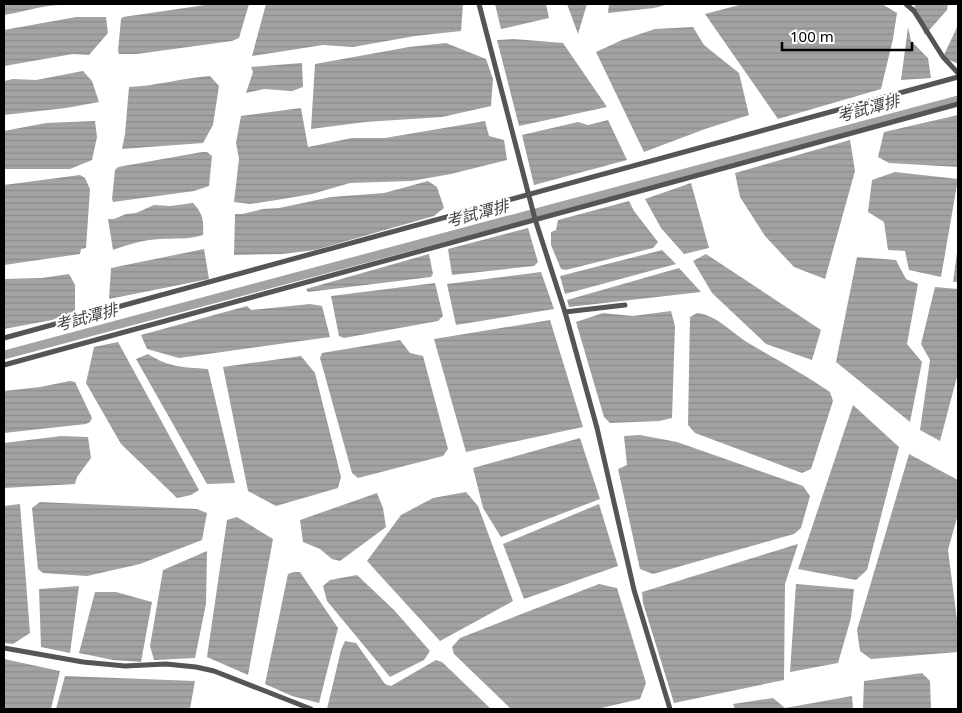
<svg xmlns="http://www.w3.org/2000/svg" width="962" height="713" font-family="'Noto Sans','Noto Sans TC',sans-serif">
	<defs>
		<pattern id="water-rules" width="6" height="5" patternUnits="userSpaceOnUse" patternTransform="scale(1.25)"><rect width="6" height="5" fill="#a3a3a3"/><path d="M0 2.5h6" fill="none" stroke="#8b8b8b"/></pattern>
	</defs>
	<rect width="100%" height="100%" fill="#fff"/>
	<g fill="url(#water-rules)">
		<path d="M4,4H77C67,6 58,4 48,6C33,8 19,13 4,15Z"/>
		<path d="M212,4H249L239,38L232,41L137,54H119L118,51L121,19L123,17Z"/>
		<path d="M266,4H463L461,31L415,36L353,47L323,45L252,56Z"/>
		<path d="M495,4H546L549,18L501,29Z"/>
		<path d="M567,4H587L578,34Z"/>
		<path d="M609,4H669L654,8L608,13Z"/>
		<path d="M743,4H882L897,13L893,39L881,89L778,119L705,14Z"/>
		<path d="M915,4H948L947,10L925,35L914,11Z"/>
		<path d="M76,17H106L108,33L89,55L73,54L4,66V30Z"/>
		<path d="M958,25V64L943,57Z"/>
		<path d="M693,27L704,45L739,73L749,115L705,129L644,152L596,52L622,40L655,29Z"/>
		<path d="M908,27L911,41L928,58L931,78L901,80Z"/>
		<path d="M514,39L563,43L607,107L519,126L497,40Z"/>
		<path d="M446,43L486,59L493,79L491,106L442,117L365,122L311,129L315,64L409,47Z"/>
		<path d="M302,63L303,87L292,91L264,89L246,93L253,72L251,67Z"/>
		<path d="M83,71L92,81L99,102L66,108L4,115V81L13,79L36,80Z"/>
		<path d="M210,76L219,86L213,125L203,143L122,149L125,134L129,87C156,86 182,78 210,76Z"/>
		<path d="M301,108L308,147L352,138H385L485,121L489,136L504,140L507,160L451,174L411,181L350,183L312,194L283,199L250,204L234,202L239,159L236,143L241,116Z"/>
		<path d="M958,115V167L889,163L878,157L884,132Z"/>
		<path d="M608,120L627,160L534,185L522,135L578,122L588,125Z"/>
		<path d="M95,121L97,137L92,160L70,169H4V131L46,123Z"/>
		<path d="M850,140L855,171L825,279L794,267L765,236L740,197L735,173Z"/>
		<path d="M202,152H207L212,156L209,186L194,191L113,202L112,199L115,170L118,167Z"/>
		<path d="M895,172L958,179L941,277L909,270L905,251L888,250L884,222L868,212L872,180Z"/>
		<path d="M80,175L85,178L90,189L86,248L81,249L80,254L4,265V185Z"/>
		<path d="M428,181L437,187L444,208L434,216L315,250L282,254L234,255L235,214H242L263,209L279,208L331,197L384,193Z"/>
		<path d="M691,183L709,248L684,254L661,228L645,199Z"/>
		<path d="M629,201L634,211L658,242L653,248L566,270L561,269L551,245V232L556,230L558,220Z"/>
		<path d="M193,203C203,213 204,222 203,235C188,240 175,238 160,239C143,240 129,244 113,250L108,219H114L126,214L136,213L154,205L170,206Z"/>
		<path d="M528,228L538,262L534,266L452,275L448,249Z"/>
		<path d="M958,245V282H953Z"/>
		<path d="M204,249L209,279L109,299L111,268Z"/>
		<path d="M662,250L676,264L565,294L560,276Z"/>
		<path d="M429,254L433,274L431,277L308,292L306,289Z"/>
		<path d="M706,254L821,330L812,360L766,344L712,293L693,261Z"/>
		<path d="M857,257L896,260L906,279L918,284L907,344L922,362L910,422L836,362Z"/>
		<path d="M679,268L701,292L569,307L567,300Z"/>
		<path d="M541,272L554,309L456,325L447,284Z"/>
		<path d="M69,274L75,285V311L52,320L4,329V279L42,278Z"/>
		<path d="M435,283L443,316L438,321L344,338L339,336L331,296Z"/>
		<path d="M935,287L958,289V373L940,441L920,430L930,360L921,344Z"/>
		<path d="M310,304L322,306L330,337L179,358L147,349L141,335L247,306L251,310Z"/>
		<path d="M671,311L675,326L672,418L659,421L610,423L604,417L576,322L603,313L633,316Z"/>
		<path d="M697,313C717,315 733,334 750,344C777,360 804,374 830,392L833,401L811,469L802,473L695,433L688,425L690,317Z"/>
		<path d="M550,320L583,427L466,452L434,339Z"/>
		<path d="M400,340L410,353L423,356L448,449L443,456L358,478L352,473L320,358L322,353Z"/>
		<path d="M118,342L199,490L191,495L177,498L121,444L86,383L94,347Z"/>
		<path d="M148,354C170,368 183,367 208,369L235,483L207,484L136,359Z"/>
		<path d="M301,356L315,373L341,477L338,488L276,506L248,491L223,367Z"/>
		<path d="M70,381L75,382L92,418L90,422L86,424L4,433V391L40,387Z"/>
		<path d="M853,405L899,447L867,570L856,580L798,569Z"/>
		<path d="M640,435L677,442L803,486L810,496L801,528L794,534L653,574L640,569L618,469L627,465L624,436Z"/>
		<path d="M61,436L88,437L91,458L77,477L75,484L4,488V443Z"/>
		<path d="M580,438L600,499L501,537L483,508L473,468Z"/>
		<path d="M909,454L958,480V514L948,550L958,628V652L871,659L860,651L857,630Z"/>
		<path d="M466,492L478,506L513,601L440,641L367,561L401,515L433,498Z"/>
		<path d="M377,493L383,508L386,527L340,561L332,559L320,549L303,542L300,520Z"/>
		<path d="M40,502L197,509L207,513L202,540L140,564L87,576L43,573L38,569L32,508Z"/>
		<path d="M20,504L30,633L13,644L4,643V506Z"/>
		<path d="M599,504L618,566L524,599L503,544Z"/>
		<path d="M237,517L273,539L248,675L207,657L227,520Z"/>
		<path d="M798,544L785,584L784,680L674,703L643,603L642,592Z"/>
		<path d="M207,551L206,604L195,658L154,660L150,646L163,570Z"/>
		<path d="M294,572H300L338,628L319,703L292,696L265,684L288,574Z"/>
		<path d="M357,575L394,610L430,651L424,660L390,677L327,601L323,586L330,580Z"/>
		<path d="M599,584L617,588L646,683L640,699L597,709H511L454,654L452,647L460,638Z"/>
		<path d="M796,584L854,589L851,618L838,663L790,672Z"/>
		<path d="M79,586L70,653L41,647L39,589Z"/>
		<path d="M95,592H116L152,602L141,662L113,660L79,653Z"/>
		<path d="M345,641L356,643L385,684L391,686L436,660L442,662L491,709H327L341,650Z"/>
		<path d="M4,659L60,671L51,709H4Z"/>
		<path d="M922,673L930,681L931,709H863L864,681Z"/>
		<path d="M65,676L195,681L190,709H56Z"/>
		<path d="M852,696L853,709H735L733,704L773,698L785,708Z"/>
	</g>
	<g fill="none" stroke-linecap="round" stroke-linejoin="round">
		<path stroke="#a3a3a3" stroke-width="9" d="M4,355L958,100"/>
		<g stroke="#555" stroke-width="5">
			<path d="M479,4L535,219L565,312L597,428L634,590L670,709"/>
			<path d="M906,4L914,11L943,57L958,73"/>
			<path d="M565,312L625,305"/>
			<path d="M4,338L958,77"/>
			<path d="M4,365L958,104"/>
			<path d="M4,648L83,662L125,666L166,664L196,667L214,671L311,709"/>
		</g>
	</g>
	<g text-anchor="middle" stroke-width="4" stroke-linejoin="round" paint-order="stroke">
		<g font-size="16" font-style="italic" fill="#444" stroke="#fff">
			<text transform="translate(868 108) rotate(-15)" y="6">考試潭排</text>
			<text transform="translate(477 213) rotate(-15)" y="6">考試潭排</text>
			<text transform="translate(86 317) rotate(-15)" y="6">考試潭排</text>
		</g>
	</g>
	<rect width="962" height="713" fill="none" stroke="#000000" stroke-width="10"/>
	<path d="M782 42v8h130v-8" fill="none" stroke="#000000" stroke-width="2.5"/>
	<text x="790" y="42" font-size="15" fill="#000000" stroke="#ffffff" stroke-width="4" paint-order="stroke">100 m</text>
</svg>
